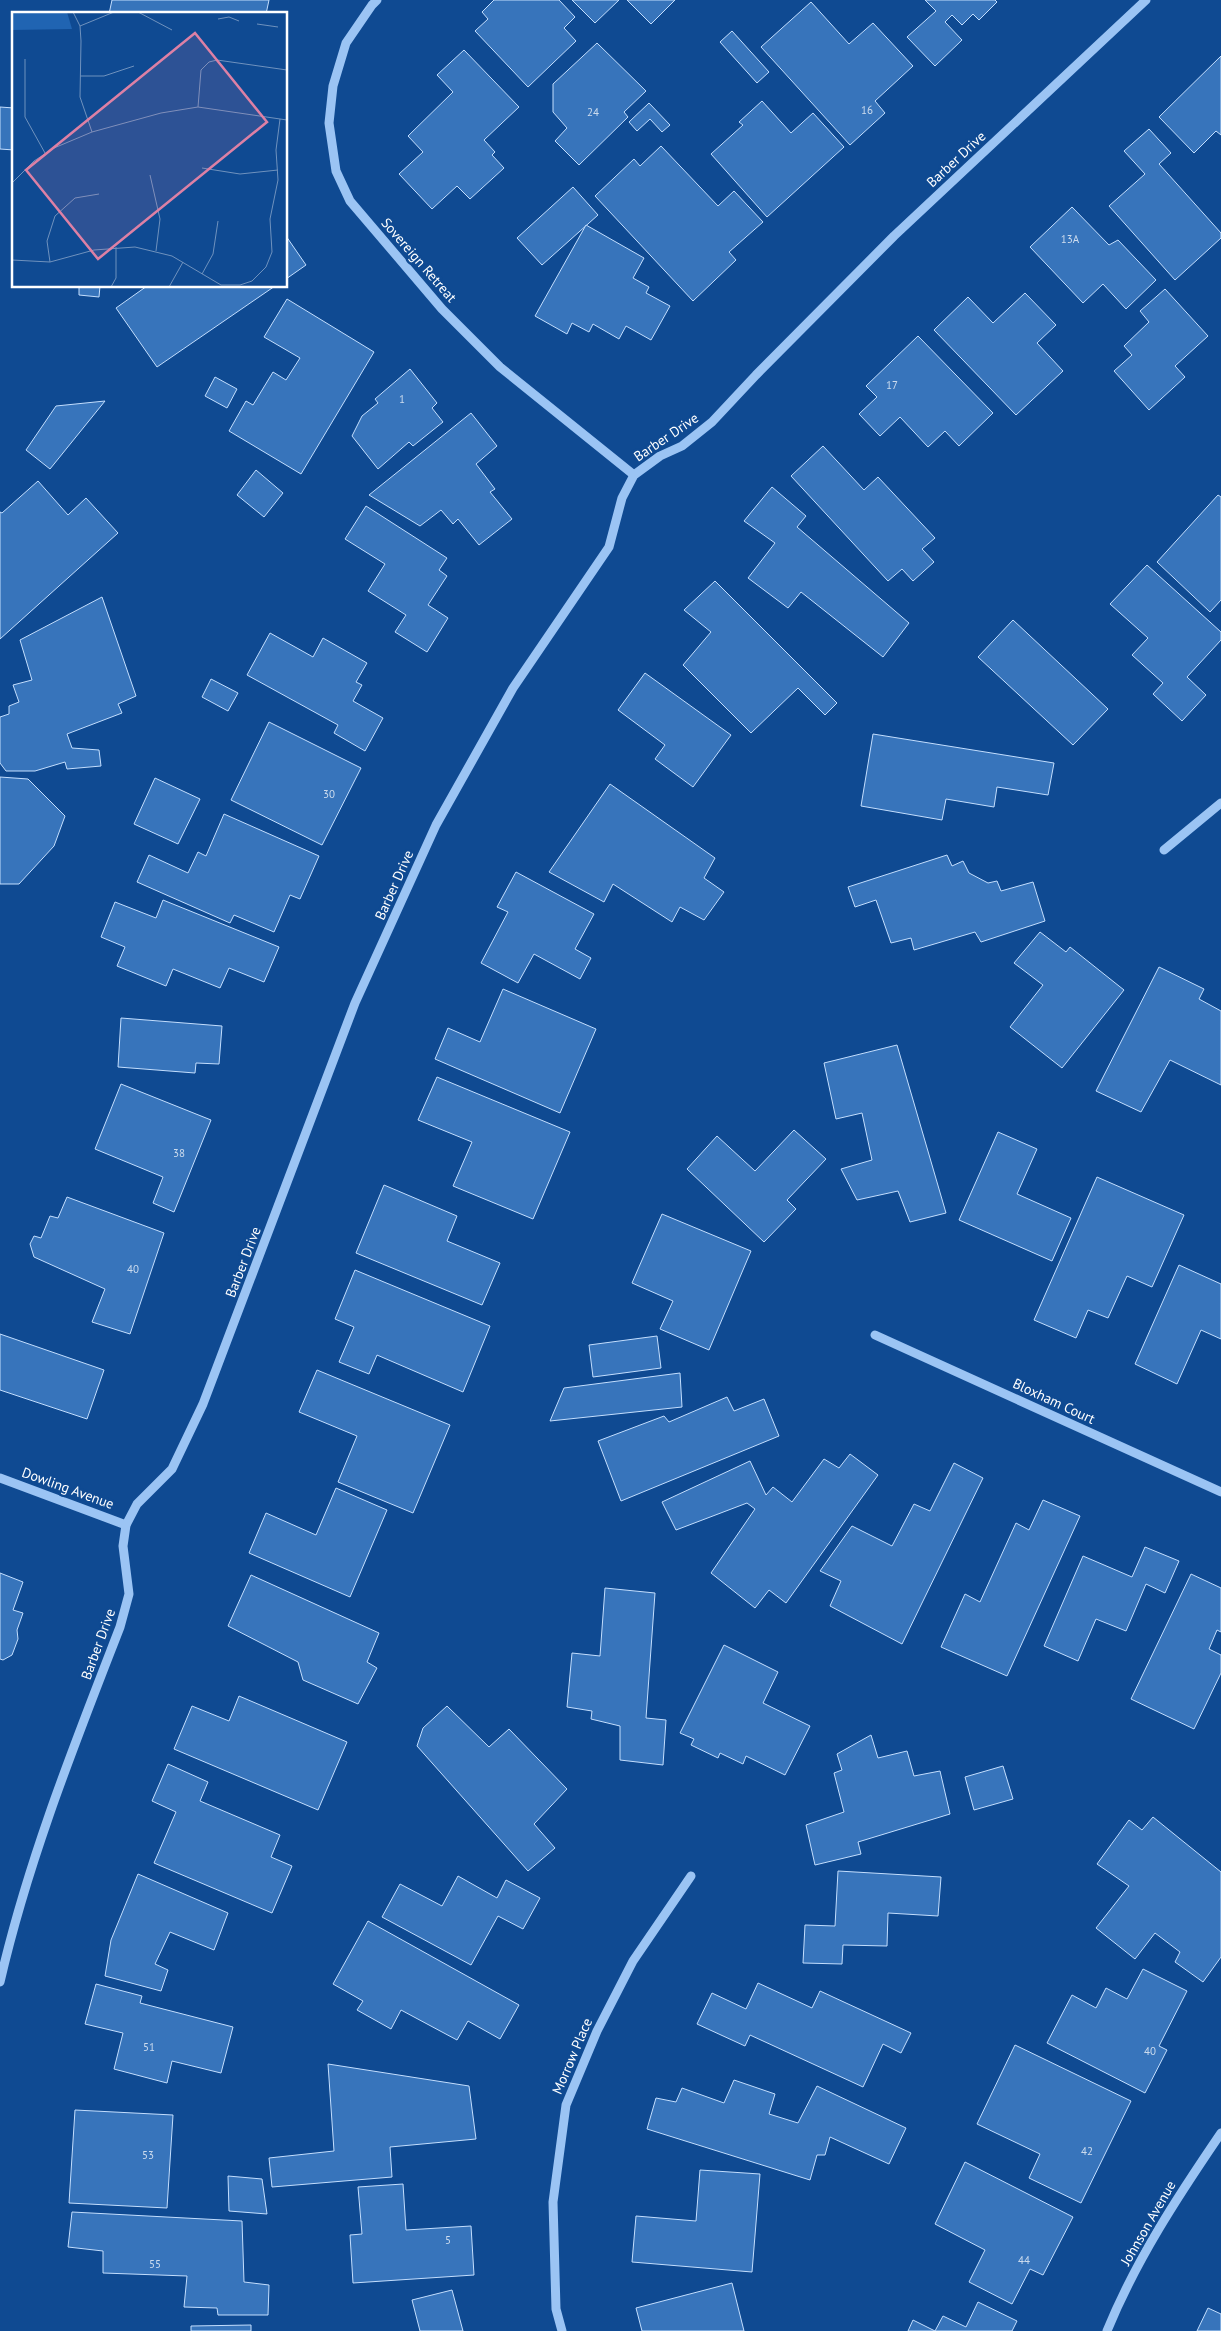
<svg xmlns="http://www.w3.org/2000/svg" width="1221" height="2331" font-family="'PT Sans',sans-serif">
	<rect width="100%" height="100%" fill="#0f4a92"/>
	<g fill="#3774bb" stroke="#c3defe">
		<path d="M112,0H269L266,14H109Z"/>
		<path d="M494,0H559L575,17L564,28L576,41L528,87L475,31L488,19L482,12Z"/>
		<path d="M572,0H619L595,23Z"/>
		<path d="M627,0H675L651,24Z"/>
		<path d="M925,0H995L997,2L979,20L973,14L962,25L952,15L945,22L962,40L935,66L907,37L936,11Z"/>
		<path d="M811,2L849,44L873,23L913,66L875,101L885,113L850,145L761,47Z"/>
		<path d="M732,31L769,72L757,83L720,42Z"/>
		<path d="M597,43L646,91L624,112L628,117L579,165L555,141L567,128L553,112V84Z"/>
		<path d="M464,50L519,107L484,140L495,152L492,155L504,168L470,199L457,186L432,209L399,174L423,152L408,136L453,92L437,75Z"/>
		<path d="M1221,56V135L1216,131L1194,153L1159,117Z"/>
		<path d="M762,101L791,133L813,113L844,147L767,217L711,154L743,125L739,122Z"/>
		<path d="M649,103L670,125L662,132L650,119L637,131L629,122Z"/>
		<path d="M0,107L14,108V150L0,149Z"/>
		<path d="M1149,129L1171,153L1159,164L1221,233V238L1175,280L1109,206L1145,174L1124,151Z"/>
		<path d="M661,146L718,206L734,191L763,222L729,252L736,260L693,301L595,196L634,159L640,166Z"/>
		<path d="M573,187L598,215L542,265L517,238Z"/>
		<path d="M1072,207L1109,245L1118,240L1156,280L1126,309L1103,284L1083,303L1030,247Z"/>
		<path d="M586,225L644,258L633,278L649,287L646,293L670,306L651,340L626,326L619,339L593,324L589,332L572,323L567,334L535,316Z"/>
		<path d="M286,236L306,265L286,279Z"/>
		<path d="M79,286H100L99,297L79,295Z"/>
		<path d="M147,286H275L157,367L116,308Z"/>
		<path d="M1165,289L1208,336L1175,366L1185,377L1149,410L1114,371L1132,355L1124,346L1149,322L1140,311Z"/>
		<path d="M1025,293L1056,325L1037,343L1063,371L1016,415L934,330L968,297L993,323Z"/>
		<path d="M287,299L374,352L301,474L229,431L246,401L253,405L273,372L286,380L300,358L264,337Z"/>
		<path d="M918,336L993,413L959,446L945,431L928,447L900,417L880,436L859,414L877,397L866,386Z"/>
		<path d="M410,369L437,403L432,408L443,422L413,446L409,442L378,469L352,436L362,416L378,403L375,399Z"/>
		<path d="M215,377L237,389L227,408L205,396Z"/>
		<path d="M105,401L50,469L26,450L56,406Z"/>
		<path d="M471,413L497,446L476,464L495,489L490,492L512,519L479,545L458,519L453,524L441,510L420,526L369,495Z"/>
		<path d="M823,446L864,490L878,477L935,538L922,549L934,562L913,581L902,569L888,581L791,476Z"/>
		<path d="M256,470L283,493L264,517L237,495Z"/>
		<path d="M38,481L68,515L86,498L118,533L0,639V512L2,513Z"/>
		<path d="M772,487L806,516L797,527L909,623L883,657L801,592L788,608L748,578L775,543L744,521Z"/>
		<path d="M1218,495L1221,497V600L1210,612L1157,562Z"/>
		<path d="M366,506L447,558L439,570L447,576L428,605L448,618L427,652L395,632L406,615L368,591L385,564L345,539Z"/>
		<path d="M1147,565L1221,632V640L1187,677L1206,695L1182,721L1153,694L1163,683L1132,655L1148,638L1110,604Z"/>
		<path d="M715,581L837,703L825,715L798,688L751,733L683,665L711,632L684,610Z"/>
		<path d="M102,597L136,696L118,704L122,713L67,734L72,748L99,750L101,766L67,769L65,762L35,771H6L0,763V717L9,714V706L19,702L13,685L32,680L20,640Z"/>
		<path d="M1013,620L1108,709L1073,745L978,657Z"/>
		<path d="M270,633L313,657L323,638L367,663L356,682L362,685L353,701L383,718L365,751L334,733L338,725L247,675Z"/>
		<path d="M645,673L731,735L693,787L655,759L665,745L618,710Z"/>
		<path d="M211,679L238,693L228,711L202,697Z"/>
		<path d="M269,722L361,768L322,845L231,800Z"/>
		<path d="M873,734L1054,763L1048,795L997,787L994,807L946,799L942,820L861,806Z"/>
		<path d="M0,777L28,779L65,816L54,846L19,884H0Z"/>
		<path d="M155,778L200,799L178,844L134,824Z"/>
		<path d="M610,784L715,858L704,878L724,892L704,920L680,907L672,922L613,884L604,902L549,872Z"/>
		<path d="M224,814L319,856L300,899L290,895L274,932L234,915L230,923L137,882L149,855L188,873L198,852L206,856Z"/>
		<path d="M947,855L952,866L963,861L969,873L988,883L997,881L1001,891L1033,882L1045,921L981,942L975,932L914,950L911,938L891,943L876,900L855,907L848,887Z"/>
		<path d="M516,872L594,914L575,949L591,958L580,979L534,954L518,983L481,963L508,912L497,907Z"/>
		<path d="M163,900L279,947L264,982L229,968L220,988L173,969L166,986L117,966L125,947L101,937L115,902L156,918Z"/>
		<path d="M1040,932L1066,952L1070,947L1124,990L1062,1068L1010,1027L1043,985L1014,963Z"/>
		<path d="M1159,967L1204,989L1199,999L1221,1011V1085L1170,1060L1141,1112L1096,1091Z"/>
		<path d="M503,989L596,1029L560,1113L435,1059L448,1028L480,1042Z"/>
		<path d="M121,1018L222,1026L219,1064L196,1063L195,1073L118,1067Z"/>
		<path d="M897,1045L946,1213L910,1222L898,1191L857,1200L841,1169L872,1160L862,1113L836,1119L824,1063Z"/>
		<path d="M437,1077L570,1132L533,1219L453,1186L472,1142L418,1120Z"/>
		<path d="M121,1084L211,1120L174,1212L153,1203L163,1177L95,1149Z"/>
		<path d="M794,1130L826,1159L787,1200L796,1209L764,1242L687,1169L717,1136L755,1171Z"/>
		<path d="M998,1132L1037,1149L1017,1194L1071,1218L1052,1261L959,1220Z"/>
		<path d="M1097,1177L1184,1215L1152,1287L1127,1276L1108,1318L1088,1310L1076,1338L1034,1320Z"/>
		<path d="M384,1185L457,1216L447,1241L500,1263L482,1305L356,1253Z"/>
		<path d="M67,1197L164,1233L130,1334L92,1322L105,1289L34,1257L30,1244L34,1236L41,1238L50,1216L58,1218Z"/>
		<path d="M662,1214L751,1251L709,1350L660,1329L673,1301L632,1283Z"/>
		<path d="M1179,1265L1221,1284V1339L1201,1330L1177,1384L1135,1364Z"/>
		<path d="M355,1270L490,1326L463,1392L377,1355L369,1374L339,1362L354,1327L335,1319Z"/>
		<path d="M0,1334L104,1370L87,1419L0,1390Z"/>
		<path d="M657,1336L661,1368L593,1377L589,1345Z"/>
		<path d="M317,1370L450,1425L413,1513L338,1482L357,1436L299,1412Z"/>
		<path d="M680,1373L682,1407L550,1421L564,1388Z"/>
		<path d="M727,1397L734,1411L764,1399L779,1436L621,1501L598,1441L664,1416L669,1422Z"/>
		<path d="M850,1454L878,1475L786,1603L769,1590L755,1608L711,1573L755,1509L747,1503L676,1530L662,1502L750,1461L766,1495L773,1487L792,1502L824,1459L839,1468Z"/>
		<path d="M954,1463L983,1478L902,1644L830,1606L841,1581L820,1571L852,1526L892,1546L914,1504L930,1511Z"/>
		<path d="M336,1488L387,1510L350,1597L249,1553L266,1513L316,1535Z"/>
		<path d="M1043,1500L1080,1516L1007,1676L941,1647L965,1594L980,1602L1016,1523L1029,1530Z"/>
		<path d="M1145,1547L1179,1561L1165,1593L1146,1584L1126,1631L1096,1619L1078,1661L1044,1646L1083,1556L1132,1577Z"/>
		<path d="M0,1573L23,1582L13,1610L23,1613L17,1630L18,1639L12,1655L3,1660L0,1659Z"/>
		<path d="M1191,1574L1221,1588V1632L1217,1630L1209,1649L1221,1655V1673L1194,1729L1131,1699Z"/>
		<path d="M251,1575L379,1633L367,1662L377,1668L358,1704L303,1680L298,1662L228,1626Z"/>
		<path d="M605,1588L655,1593L646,1718L666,1720L663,1765L620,1760V1726L591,1719L592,1711L567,1707L572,1653L600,1656Z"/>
		<path d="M724,1645L778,1672L763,1703L810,1726L785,1775L746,1756L743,1764L720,1753L718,1758L691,1745L694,1739L680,1733Z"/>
		<path d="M239,1696L347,1742L318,1810L174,1749L192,1706L229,1721Z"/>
		<path d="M447,1706L489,1747L509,1729L567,1789L534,1824L555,1848L528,1871L417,1746L423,1728Z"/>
		<path d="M871,1735L878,1758L907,1751L914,1776L940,1771L950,1814L858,1842L861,1854L815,1865L806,1825L844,1812L834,1773L842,1770L837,1754Z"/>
		<path d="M168,1764L208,1782L200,1801L280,1835L271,1857L292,1866L272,1913L154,1863L176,1812L152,1801Z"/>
		<path d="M1003,1766L1013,1799L974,1810L965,1777Z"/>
		<path d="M1153,1817L1221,1872V1957L1203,1982L1175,1962L1180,1952L1155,1933L1135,1959L1096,1928L1129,1886L1097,1864L1129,1820L1142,1830Z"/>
		<path d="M838,1871L941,1877L938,1916L888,1913L887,1946L843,1945L842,1964L803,1963L805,1925L835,1926Z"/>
		<path d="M138,1874L228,1913L214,1950L170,1932L155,1964L168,1970L161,1991L105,1976L111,1940Z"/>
		<path d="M458,1876L497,1898L506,1880L540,1898L523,1929L498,1916L471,1965L382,1917L400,1884L442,1906Z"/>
		<path d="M368,1921L519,2005L500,2039L468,2021L457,2040L401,2010L391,2029L357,2010L363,2001L333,1984Z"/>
		<path d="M1143,1969L1187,1991L1159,2046L1167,2050L1145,2093L1047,2043L1072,1995L1096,2008L1106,1988L1127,1999Z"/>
		<path d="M758,1983L812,2008L820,1991L911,2033L901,2053L883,2044L863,2087L750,2035L745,2046L697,2024L712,1993L746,2009Z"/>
		<path d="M96,1984L142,1996L140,2003L233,2027L221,2073L172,2061L167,2083L114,2069L123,2033L85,2024Z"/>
		<path d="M1015,2045L1131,2101L1081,2203L1029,2178L1040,2154L977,2124Z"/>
		<path d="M328,2064L469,2086L476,2139L390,2147L392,2177L272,2187L269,2158L334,2151Z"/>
		<path d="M734,2080L775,2094L769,2114L798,2123L817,2086L906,2128L889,2164L830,2137L825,2155H817L810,2180L647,2129L656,2098L676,2102L682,2088L724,2103Z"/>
		<path d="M75,2110L173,2115L167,2208L69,2203Z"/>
		<path d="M965,2162L1073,2217L1043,2275L1030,2269L1012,2304L969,2282L985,2250L935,2224Z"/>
		<path d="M700,2170L760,2174L752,2272L632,2262L636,2216L696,2221Z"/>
		<path d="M228,2176L262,2179L267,2214L229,2211Z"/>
		<path d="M403,2184L406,2230L471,2226L474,2275L353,2283L350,2235L362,2234L358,2187Z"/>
		<path d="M72,2212L242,2221L244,2282L269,2285L268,2315H218L217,2308L184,2307L187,2276L103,2273V2251L68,2247Z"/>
		<path d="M732,2283L744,2331H642L636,2308Z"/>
		<path d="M452,2290L463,2331H420L412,2300Z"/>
		<path d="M978,2302L1017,2321L1012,2331H908L913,2320L935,2331L943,2316L966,2327Z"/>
		<path d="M1208,2308L1221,2314V2331H1197Z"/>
		<path d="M251,2325V2331H191V2326Z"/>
	</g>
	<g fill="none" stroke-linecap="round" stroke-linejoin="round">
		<g stroke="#9bc4f4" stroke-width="9">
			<path d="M377,0L372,5L346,43L333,86L329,123L336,171L350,201L442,309L500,367L634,475"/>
			<path d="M1164,850L1221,803"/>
			<path d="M875,1335L1221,1492"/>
			<path d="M0,1478L126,1525"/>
			<path d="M0,1982C28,1860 75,1743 120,1627L129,1594L123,1546L126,1525L137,1504L172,1469L203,1404L355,1003L436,825L513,688L609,547L622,498L634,475L660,456L682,446L712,422L756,375L894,236L1146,0"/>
			<path d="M562,2331L556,2309L553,2202L566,2105L597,2031L633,1961L691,1876"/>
			<path d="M1107,2331C1136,2260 1178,2196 1221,2133"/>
		</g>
	</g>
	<g text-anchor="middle" stroke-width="5" stroke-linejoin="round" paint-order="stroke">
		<g font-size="11" fill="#cddcee">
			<text x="867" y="114">16</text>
			<text x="593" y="116">24</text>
			<text x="1070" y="243">13A</text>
			<text x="892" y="389">17</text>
			<text x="402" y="403">1</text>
			<text x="329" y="798">30</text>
			<text x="179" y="1157">38</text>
			<text x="133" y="1273">40</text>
			<text x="149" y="2051">51</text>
			<text x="1150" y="2055">40</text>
			<text x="1087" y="2155">42</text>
			<text x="148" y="2159">53</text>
			<text x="448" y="2244">5</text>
			<text x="1024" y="2264">44</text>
			<text x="155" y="2268">55</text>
		</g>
		<g font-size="14" fill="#fff" stroke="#0f4a92">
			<text transform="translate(956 159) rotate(-43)" y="5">Barber Drive</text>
			<text transform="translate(419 260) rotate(49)" y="5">Sovereign Retreat</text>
			<text transform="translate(666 437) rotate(-34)" y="5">Barber Drive</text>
			<text transform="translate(394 885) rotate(-66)" y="5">Barber Drive</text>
			<text transform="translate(243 1262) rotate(-69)" y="5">Barber Drive</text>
			<text transform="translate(1054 1401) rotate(25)" y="5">Bloxham Court</text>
			<text transform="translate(68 1488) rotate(20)" y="5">Dowling Avenue</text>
			<text transform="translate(98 1644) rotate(-70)" y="5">Barber Drive</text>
			<text transform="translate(572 2056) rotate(-67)" y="5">Morrow Place</text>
			<text transform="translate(1148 2223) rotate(-60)" y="5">Johnson Avenue</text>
		</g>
	</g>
	<g transform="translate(12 12)">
		<rect width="275" height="275" fill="#0f4a92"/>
		<path d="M0,0H55L60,17L0,18Z" fill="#2064b2"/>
		<path fill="none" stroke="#6f92be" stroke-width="1" d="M61,0L68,14L69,29L68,85L80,120M126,0L160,18M206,7L217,5L227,9M245,12L266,15M68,14L102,0M13,47V105L33,141M68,64H92L122,54M186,95L189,58L197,50L205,48L275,58M190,156L228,162L266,158M138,163L148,207L144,239M0,171L22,149L42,136L80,120L149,101L186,95L275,108M0,248L38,250L82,238L123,235L160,244L209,273H228L240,269L254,255L260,240L258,207L266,168L264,138L268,107M38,250L35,229L43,204L63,186L87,182M190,262L201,242L206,209M99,275L104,266V235M157,275L171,250"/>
		<path fill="#dd80a5" fill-opacity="0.15" stroke="#dd80a5" stroke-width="2.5" d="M183,21L255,110L86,247L14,158Z"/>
		<rect width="275" height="275" fill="none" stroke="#fff" stroke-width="2.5"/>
	</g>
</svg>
